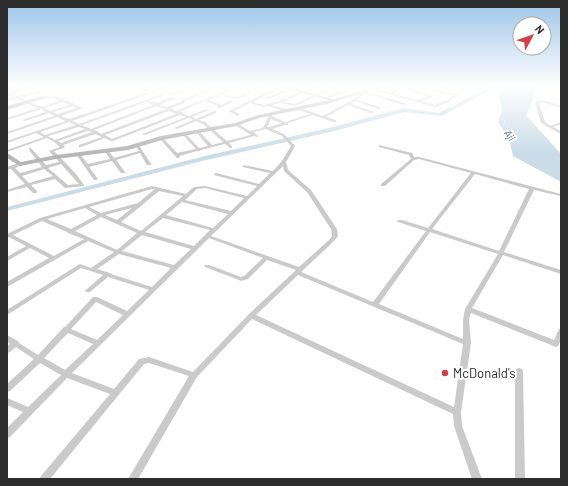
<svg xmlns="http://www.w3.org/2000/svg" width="568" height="486" font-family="Barlow,sans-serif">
	<rect width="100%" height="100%" fill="#fff"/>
	<path fill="#cadce8" d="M507,86H539L526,115L561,154V182L513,156L499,97Z"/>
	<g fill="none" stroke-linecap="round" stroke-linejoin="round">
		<path fill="#cadce8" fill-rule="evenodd" d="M491,86H502L515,90L504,122L516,141L515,142H511L498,122L509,91L496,87L442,116L404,112L334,131L206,160L7,211V207L205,156L333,127L404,108L439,113Z"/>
		<g fill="#cacaca" fill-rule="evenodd">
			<path d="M16,86H20L7,90V88Z"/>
			<path d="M29,86L32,87L11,94L17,96L39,91H40V93L20,98L41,107L60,101L54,98H48L46,97C56,94 72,103 81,107V109L61,116L69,119L168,86H172L72,121L79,124L162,94L164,95L163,96L149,101L156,103L172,97H174V99L159,105L167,107L183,101H185V103L171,108L176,111L230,89L217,87L184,101L181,100L214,86L233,87L240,86V87L223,94L237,97L261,86H264V87L237,99L220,95L208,100L221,105L231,100L234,101L220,108H218L217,107L218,106L205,101L179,112H182V113L189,116L207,109L210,110L192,117L196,119L214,111H216V113L199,120L205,122L227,141L251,135L235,125V123H237L250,131L263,128L270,113L273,114L272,116L285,122L310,114L299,110L298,109L300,108L323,116L354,99L367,89L369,90L367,92L405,103V105H403L365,93L357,100L380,107V109H378L355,101L351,104L374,112L371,113L348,105L326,117L336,120V122H334L313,115L288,123V125H285L272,129L284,134L295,146L286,162L288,170L311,190L337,229L338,236L333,242L301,272L373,302L426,231L398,222L397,221L398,220H402L428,228L471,173L419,159L414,160L385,186H381V184L411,159L409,155L379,147V145L412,153L414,157H419L561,194V196L534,190L504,252L561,270V274L503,255L472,308L554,340L559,329H561V340L558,346L556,347L471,313L469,320L471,343L461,412L462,426L482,479H472L454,426L453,414L252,319L197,377L138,479H128L189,376L149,363L144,364L50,479H39L41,476L110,394L67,378L10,437L7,438V428L23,412L7,405V398L28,407L61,375L40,363L10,391L7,392V384L34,359L16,347L10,352L7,353V346L10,344L7,341V335L18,341L19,343L38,355L64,327H65L93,297H97L127,311L149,290L108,277L90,292H86L85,291L86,290L103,275L81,268L7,315V310L78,265L80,264L91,268L114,252L88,241L7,287V282L49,258L30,248L7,261V257L26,246L9,237L7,238V234L40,218L152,186L186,194L194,187L205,186L247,196L257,186L214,175V174L216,173L259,184L270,173L243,167V165L273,171L282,161L291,146L282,136L266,129L253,132L258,136L257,137L254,136L229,143L232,146V148H230L225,144L201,150L200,151H197L179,156L180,157L179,158H177L160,139V137H162L177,153L196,149L183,135V133H185L199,148L208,146L196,132V130H198L212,145L223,142L203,124L196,121L177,129L174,128L193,120L189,118L145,135L142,134L186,117L180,115L113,141H111L105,138L81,147H79V145L102,137L95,134L63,145L65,147L64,148L54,151L76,174L84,185V186L65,188L55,179L31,185L37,191V193H33L27,187L7,192V190L25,184L11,169L7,170V167L18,163H22V165L15,168L20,173L42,167L29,150V148H31L46,165L59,162L49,151L60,147L54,142L47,138L7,152V150L44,137L36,133L7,143V141L66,121L57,117L7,134V132L54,116L49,113L25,121L22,120L46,112L41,109L7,120V118L38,108L17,99L7,101V99L14,97L7,95V92H9ZM63,102L69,105L50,111L44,108ZM146,102L153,105L91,129L82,125ZM72,106L77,108L58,114L53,112ZM156,106L166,109L101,134L97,131L94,130ZM169,111L176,114L112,139L105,135ZM271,119L282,123L269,127H267ZM69,122L76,125L45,135L40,132ZM79,127L85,129L55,140L48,136ZM88,131L92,132L61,143L58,141ZM61,164L79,184L68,185L48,168ZM283,166L284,171L307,192L331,229L332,236L329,240L299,267L211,236ZM44,169L53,176L29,183L22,176ZM475,174L529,189L499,251L432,229ZM205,188L244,198L231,211L185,200L197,189ZM152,189H155L138,203L101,213L89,207ZM159,191L183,196L141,231L121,222L141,206L143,205V204ZM182,202L228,214L213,228L166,215ZM85,208L97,215L71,229L47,219ZM132,208L117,220L105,215ZM101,217L137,233L117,250L75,231ZM163,218L210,230L194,246L145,232ZM42,221L67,232L68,233L84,239L54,256L13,235ZM430,232L498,254L465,309L463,320V339L379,304ZM142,235L191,249L174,265L122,251ZM209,238L263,258L244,276L241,277L209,265H205L204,266L205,267L239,280L241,281L248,279L267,260L296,270L249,314L193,372L149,357L139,359L114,389L72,373ZM119,254L171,268L152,287L111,274L110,273L97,269ZM298,275L463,344L454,407L256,315ZM96,302L123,315L97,340L71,329ZM68,333L93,344L65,370L44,358Z"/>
			<path d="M132,86H139L133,88L131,87Z"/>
			<path d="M151,86H155L143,91L140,90Z"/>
			<path d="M192,86H196L170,96L167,95Z"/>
			<path d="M281,86H282V88L253,102L264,105L279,101L314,86H317V87L283,102L295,104L335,86H339L296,106L280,103L272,105L289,110V112H288L268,106L264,107L250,103L234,111L239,114V116H237L229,111L248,101Z"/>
			<path d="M295,86H299L269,99L266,98Z"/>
			<path d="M352,86L355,87L327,99L324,98Z"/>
			<path d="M379,86H383L398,90V92L393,94L417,100L428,97L402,86H406L432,96V98L421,101L435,105L447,100L453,96L419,87V86H422L455,94L459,91L436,86H440L460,90L466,86H469L449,102L435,107L370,89L372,88L390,93L394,91Z"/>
			<path d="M543,100L561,106V108L543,102L539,103L545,122L550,126L561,122V124L553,127L561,131V134L541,123L535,102Z"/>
			<path d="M136,144H138L151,164V165H147L140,153L116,160L125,172V173H121L112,161L89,167L98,179L96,180H94L76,154L77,153H79L88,164L110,159L104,150L105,149H107L114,158L139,151L135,145Z"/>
			<path d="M519,368L522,369L523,371L525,479H515V371L516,369Z"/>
		</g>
		<g fill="#b7b7b7" fill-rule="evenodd">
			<path d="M274,86H280L334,99L379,86H384L327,104L259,118L236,126L162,140L128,150L56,159L20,166L7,158V153L21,162L56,155L127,146L161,136L235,123L258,115L329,100Z"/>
			<path d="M42,96H48L50,97L7,110V106Z"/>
		</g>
	</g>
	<linearGradient id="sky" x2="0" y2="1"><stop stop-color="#9cc4e8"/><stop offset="0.56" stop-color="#fff"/><stop offset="1" stop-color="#fff" stop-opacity="0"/></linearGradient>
	<rect width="568" height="154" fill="url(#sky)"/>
	<circle fill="#d53f48" stroke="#fff" stroke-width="1.5" cx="445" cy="373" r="4"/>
	<g text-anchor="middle" stroke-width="4" stroke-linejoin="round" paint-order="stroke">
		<g font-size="10" font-style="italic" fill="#436c88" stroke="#fff">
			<text transform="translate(510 135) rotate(55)" y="4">Aji</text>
		</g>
		<g font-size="13" fill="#2d2d2d" stroke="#fff" text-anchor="start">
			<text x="453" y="378">McDonald's</text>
		</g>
	</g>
	<rect width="568" height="486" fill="none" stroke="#2d2d2d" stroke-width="16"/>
	<g transform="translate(532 36) rotate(50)"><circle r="19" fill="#ffffff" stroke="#ababab"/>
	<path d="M0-3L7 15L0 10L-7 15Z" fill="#d53f48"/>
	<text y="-6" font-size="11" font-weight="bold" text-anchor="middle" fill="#2d2d2d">N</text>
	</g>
</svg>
